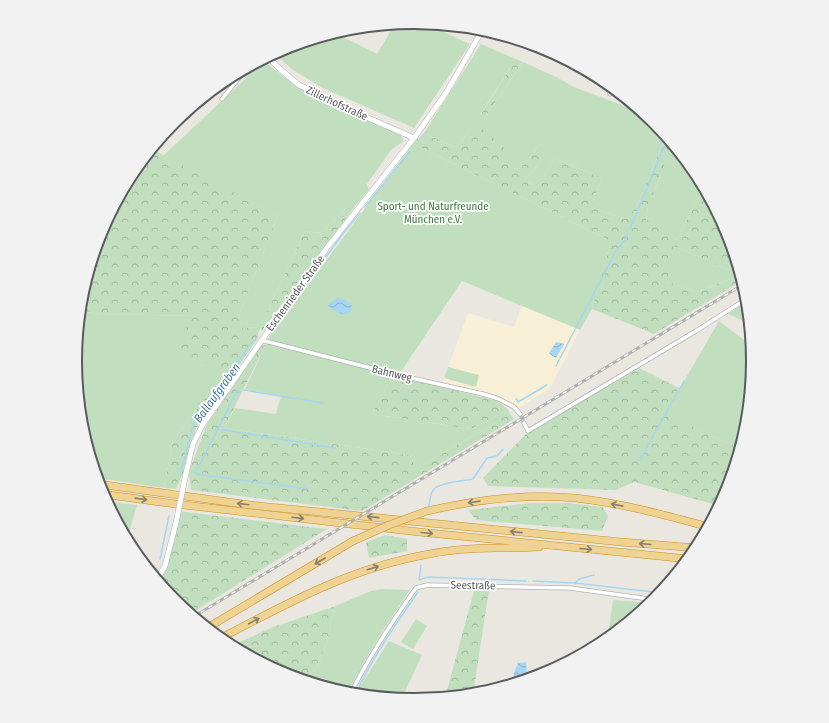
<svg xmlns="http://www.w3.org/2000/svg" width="829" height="723" font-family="'Fira Sans Condensed',sans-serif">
	<defs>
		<pattern id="forest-crowns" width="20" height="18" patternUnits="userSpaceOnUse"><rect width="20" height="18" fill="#c1dfbf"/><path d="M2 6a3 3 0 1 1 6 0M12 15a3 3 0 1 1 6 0" fill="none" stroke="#a0b89e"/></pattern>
		<pattern id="water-waves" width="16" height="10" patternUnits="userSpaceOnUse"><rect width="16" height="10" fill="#a7d6f3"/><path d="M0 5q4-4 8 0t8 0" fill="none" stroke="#8bb1c8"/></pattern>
	</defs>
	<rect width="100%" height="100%" fill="#eae7e0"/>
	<path fill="#f8efd7" d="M 522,305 L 580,330 L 550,388 L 516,410 L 498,401 L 441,387 L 468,313 L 514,327 Z"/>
	<g fill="#c1dfbf">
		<path d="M 415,22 L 424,23 L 470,44 L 414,128 L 323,88 L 293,70 L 274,53 L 285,48 L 335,33 L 377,54 L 395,24 Z"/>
		<path d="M 481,44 L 516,59 L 480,115 L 485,117 L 523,62 L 556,77 L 574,87 L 646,114 L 655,122 L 666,136 L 637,206 L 626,219 L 590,207 L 602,178 L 554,158 L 538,187 L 524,180 L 540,163 L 541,144 L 518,170 L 502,162 L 475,123 L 461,142 L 455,147 L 424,133 Z"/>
		<path d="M 262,60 L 299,88 L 401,135 L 404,141 L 391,150 L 367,184 L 369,190 L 355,206 L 348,206 L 321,233 L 305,231 L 260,327 L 243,328 L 239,315 L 278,216 L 163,156 L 242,82 L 258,62 Z"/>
		<path d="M 413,144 L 611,241 L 592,309 L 580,330 L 462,281 L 400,373 L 270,341 L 269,337 Z"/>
		<path d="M 673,144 L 697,173 L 704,187 L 677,240 L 659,231 L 646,220 L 648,206 Z"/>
		<path d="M 674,246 L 732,271 L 732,278 L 697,292 L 666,282 Z"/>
		<path d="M 748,301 L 750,324 L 728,314 Z"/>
		<path d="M 80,311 L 100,314 L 194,316 L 226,369 L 173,441 L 164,488 L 97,478 L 81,428 L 75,361 Z"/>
		<path d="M 719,321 L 752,346 C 755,376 750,418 741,448 L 724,441 L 665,414 Z"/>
		<path d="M 266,344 L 393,375 L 372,414 L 471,429 L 508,410 L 510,414 L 416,469 L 410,455 L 224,428 L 235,408 L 276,414 L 281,396 L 245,389 Z"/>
		<path d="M 448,367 L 479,375 L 476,387 L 444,378 Z"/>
		<path d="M 106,501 L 137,505 L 127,540 Z"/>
		<path d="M 382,589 L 410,590 C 387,624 365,657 348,694 L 310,683 L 329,637 L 333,607 L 371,591 Z"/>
		<path d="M 613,600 L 653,603 L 607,641 Z"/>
		<path d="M 416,619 L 427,626 L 413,649 L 401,642 Z"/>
		<path d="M 389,641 L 422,655 L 401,700 L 357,695 L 359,688 Z"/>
	</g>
	<g fill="url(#forest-crowns)" fill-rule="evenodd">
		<path d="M 516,59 L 523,62 L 484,118 L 480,116 Z"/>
		<path d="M 475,123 L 506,149 L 502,162 L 518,170 L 542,143 L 540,163 L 524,180 L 538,187 L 554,158 L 602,178 L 590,207 L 626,219 L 637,206 L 666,136 L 673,144 L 648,206 L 646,220 L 660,222 L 660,231 L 677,240 L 704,187 L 728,232 L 743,280 L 654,334 L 592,309 L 611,241 L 413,144 L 424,133 L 455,147 L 461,142 ZM 674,246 L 732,271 L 732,278 L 697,292 L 667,282 Z"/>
		<path d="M 152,149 L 278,216 L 239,315 L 243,328 L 260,327 L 305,231 L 321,233 L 348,206 L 355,206 L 262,331 L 260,328 L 257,339 L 196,429 L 183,473 L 176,489 L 164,488 L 173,441 L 226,369 L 171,352 L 194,316 L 100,314 L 80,311 L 82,295 L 101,231 L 132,173 Z"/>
		<path d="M 266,344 L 224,428 L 410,455 L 416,469 L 510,414 L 514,419 L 362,511 L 191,490 L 189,472 L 206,426 L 260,347 Z"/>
		<path d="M 639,368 L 679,388 L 666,414 L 724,441 L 741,448 L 728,492 L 720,506 L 634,482 L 616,490 L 488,486 L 483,478 L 526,434 Z"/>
		<path d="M 393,375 L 498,401 L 508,410 L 471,429 L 372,414 Z"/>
		<path d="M 530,503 L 568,503 L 603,507 L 608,516 L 602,531 L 476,520 L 468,510 Z"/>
		<path d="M 178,511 L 327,529 L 190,614 L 174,601 L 158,581 L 165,566 Z"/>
		<path d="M 385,535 L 407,539 L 407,551 L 369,558 L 366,542 Z"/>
		<path d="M 145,565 L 159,568 L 154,577 Z"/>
		<path d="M 475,587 L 489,589 L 473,695 L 445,698 Z"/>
		<path d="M 333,607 L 329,637 L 310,683 L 284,675 L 231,646 L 273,627 Z"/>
	</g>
	<g fill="url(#water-waves)">
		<path d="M 336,298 L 345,299 L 352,306 L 350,313 C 341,316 334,312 328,305 Z"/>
		<path d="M 556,342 L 564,344 L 556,358 L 551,355 L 549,353 Z"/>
		<path d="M 526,662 L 527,672 L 524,679 L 515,684 C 511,678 515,670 518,663 Z"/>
	</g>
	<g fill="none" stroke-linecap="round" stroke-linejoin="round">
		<g stroke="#a7d6f3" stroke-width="1.5">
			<path d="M 365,207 L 410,151"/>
			<path d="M 630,229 L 668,137"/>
			<path d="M 280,319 L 345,231 L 360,213"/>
			<path d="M 556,366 L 616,251 L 625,240 L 628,233"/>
			<path d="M 238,389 L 195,474 L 308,489"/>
			<path d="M 244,390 L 323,403"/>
			<path d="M 516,399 L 518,402 L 547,385"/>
			<path d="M 218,429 L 335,448"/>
			<path d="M 639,461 L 684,381"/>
			<path d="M 180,474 L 194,422 L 253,341 L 255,340"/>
			<path d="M 429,506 C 430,500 430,492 435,488 C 443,482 463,481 473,479 L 487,458 L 497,456 L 503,449"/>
			<path d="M 160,559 L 169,516"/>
			<path d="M 421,565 L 419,580 L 428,577 L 526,581"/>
			<path d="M 153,575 L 155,570"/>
			<path d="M 533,581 L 575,583 L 579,579 L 594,575"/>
			<path d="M 575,583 L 662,593"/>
			<path d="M 355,695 C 372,658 395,625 418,592"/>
		</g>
		<path stroke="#c6c4c0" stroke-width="3.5" stroke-dasharray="3.5 2" stroke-linecap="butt" d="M 520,414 L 524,423"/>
		<defs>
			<g id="street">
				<path d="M 610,94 L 613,88"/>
				<path d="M 222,99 L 247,68"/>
				<path d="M 261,340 L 398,375 L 483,394 L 499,399 L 514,407 L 520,414"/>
				<path d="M 524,423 L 528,431 L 696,331 L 748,298"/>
				<path d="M 350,695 C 369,656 391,623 416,588 L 427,585 L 570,588 L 656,600"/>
			</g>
			<g id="secondary">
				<path d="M 268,57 L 280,69 L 299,85 L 350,110 L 414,138"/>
				<path d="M 186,473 L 193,444 L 203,424 L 326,249 L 414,138 L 446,93 L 483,29"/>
				<path d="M 157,580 L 165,566 L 176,523"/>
			</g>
			<g id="highway">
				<path d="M 98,484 L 250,505 L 621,542 L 698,548"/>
				<path d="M 102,494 L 175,504 L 419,532 L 689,559"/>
				<path d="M 427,511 C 475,500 526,493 575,498 C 621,503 665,515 709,527"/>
				<path d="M 207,628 L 353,541"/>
				<path d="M 219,639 C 286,604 349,569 424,555 C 447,550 472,548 496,548 C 511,548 524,548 539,547"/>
			</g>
		</defs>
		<use href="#street" stroke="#b1b3b6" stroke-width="5"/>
		<use href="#secondary" stroke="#b0b3b6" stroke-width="6"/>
		<use href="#highway" stroke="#cf8e1c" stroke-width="8"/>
		<use href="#street" stroke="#fff" stroke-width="3.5"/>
		<use href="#secondary" stroke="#fff" stroke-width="5"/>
		<use href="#highway" stroke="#efd393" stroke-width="7"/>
		<defs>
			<path id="rail" d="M 193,617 L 744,284"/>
		</defs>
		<use href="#rail" stroke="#afb0b0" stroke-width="3"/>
		<use href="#rail" stroke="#fff" stroke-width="1.5" stroke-dasharray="4.5" stroke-linecap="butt"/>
		<defs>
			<path id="secondary-bridge" d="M 176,523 L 186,473"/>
			<path id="highway-bridge" d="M 353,541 L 389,525 L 427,511"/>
		</defs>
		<use href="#secondary-bridge" stroke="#b0b3b6" stroke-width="6" stroke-linecap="butt"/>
		<use href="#highway-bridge" stroke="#cf8e1c" stroke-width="8" stroke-linecap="butt"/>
		<use href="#secondary-bridge" stroke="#fff" stroke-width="5"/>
		<use href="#highway-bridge" stroke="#efd393" stroke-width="7"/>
	</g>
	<defs><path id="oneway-shaft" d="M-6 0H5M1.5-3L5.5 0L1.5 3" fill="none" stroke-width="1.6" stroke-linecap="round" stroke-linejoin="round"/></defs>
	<g stroke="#86806f">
		<use href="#oneway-shaft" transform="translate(141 499) rotate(8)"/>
		<use href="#oneway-shaft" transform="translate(474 502) rotate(172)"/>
		<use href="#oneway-shaft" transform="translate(243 504) rotate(-173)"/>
		<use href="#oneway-shaft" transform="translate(617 505) rotate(-169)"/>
		<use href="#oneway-shaft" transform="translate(373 517) rotate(-174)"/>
		<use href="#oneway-shaft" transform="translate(298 518) rotate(7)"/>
		<use href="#oneway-shaft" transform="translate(516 532) rotate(-174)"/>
		<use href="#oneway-shaft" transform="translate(427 533) rotate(5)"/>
		<use href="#oneway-shaft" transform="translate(645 544) rotate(-175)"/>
		<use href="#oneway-shaft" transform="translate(586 549) rotate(5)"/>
		<use href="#oneway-shaft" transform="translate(320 561) rotate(150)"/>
		<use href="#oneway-shaft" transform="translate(373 568) rotate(-18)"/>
		<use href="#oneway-shaft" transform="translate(254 621) rotate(-28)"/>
	</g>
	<g text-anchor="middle" stroke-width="3.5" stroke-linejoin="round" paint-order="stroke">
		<g font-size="11" fill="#595c5f" stroke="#fff">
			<text transform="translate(337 103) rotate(25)" y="4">Zillerhofstraße</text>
			<text transform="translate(295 293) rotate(-54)" y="4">Eschenrieder Straße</text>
			<text transform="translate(392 373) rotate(14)" y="4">Bahnweg</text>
			<text transform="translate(473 585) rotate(1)" y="4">Seestraße</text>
		</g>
		<g font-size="11" fill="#3d7a3d" stroke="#fff">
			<text x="433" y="210">Sport- und Naturfreunde<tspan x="433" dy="13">München e.V.</tspan></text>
		</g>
		<g font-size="12" font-style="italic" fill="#4878a2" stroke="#fff">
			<text transform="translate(217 393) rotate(-54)" y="4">Ballaufgraben</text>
		</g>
	</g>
	<path d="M0 0H829V723H0ZM82 361a332 332 0 1 1 664 0a332 332 0 1 1-664 0Z" fill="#f2f2f2" fill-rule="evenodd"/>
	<path fill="none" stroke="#595c5f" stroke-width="2" d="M82 361a332 332 0 1 1 664 0a332 332 0 1 1-664 0Z"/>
</svg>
